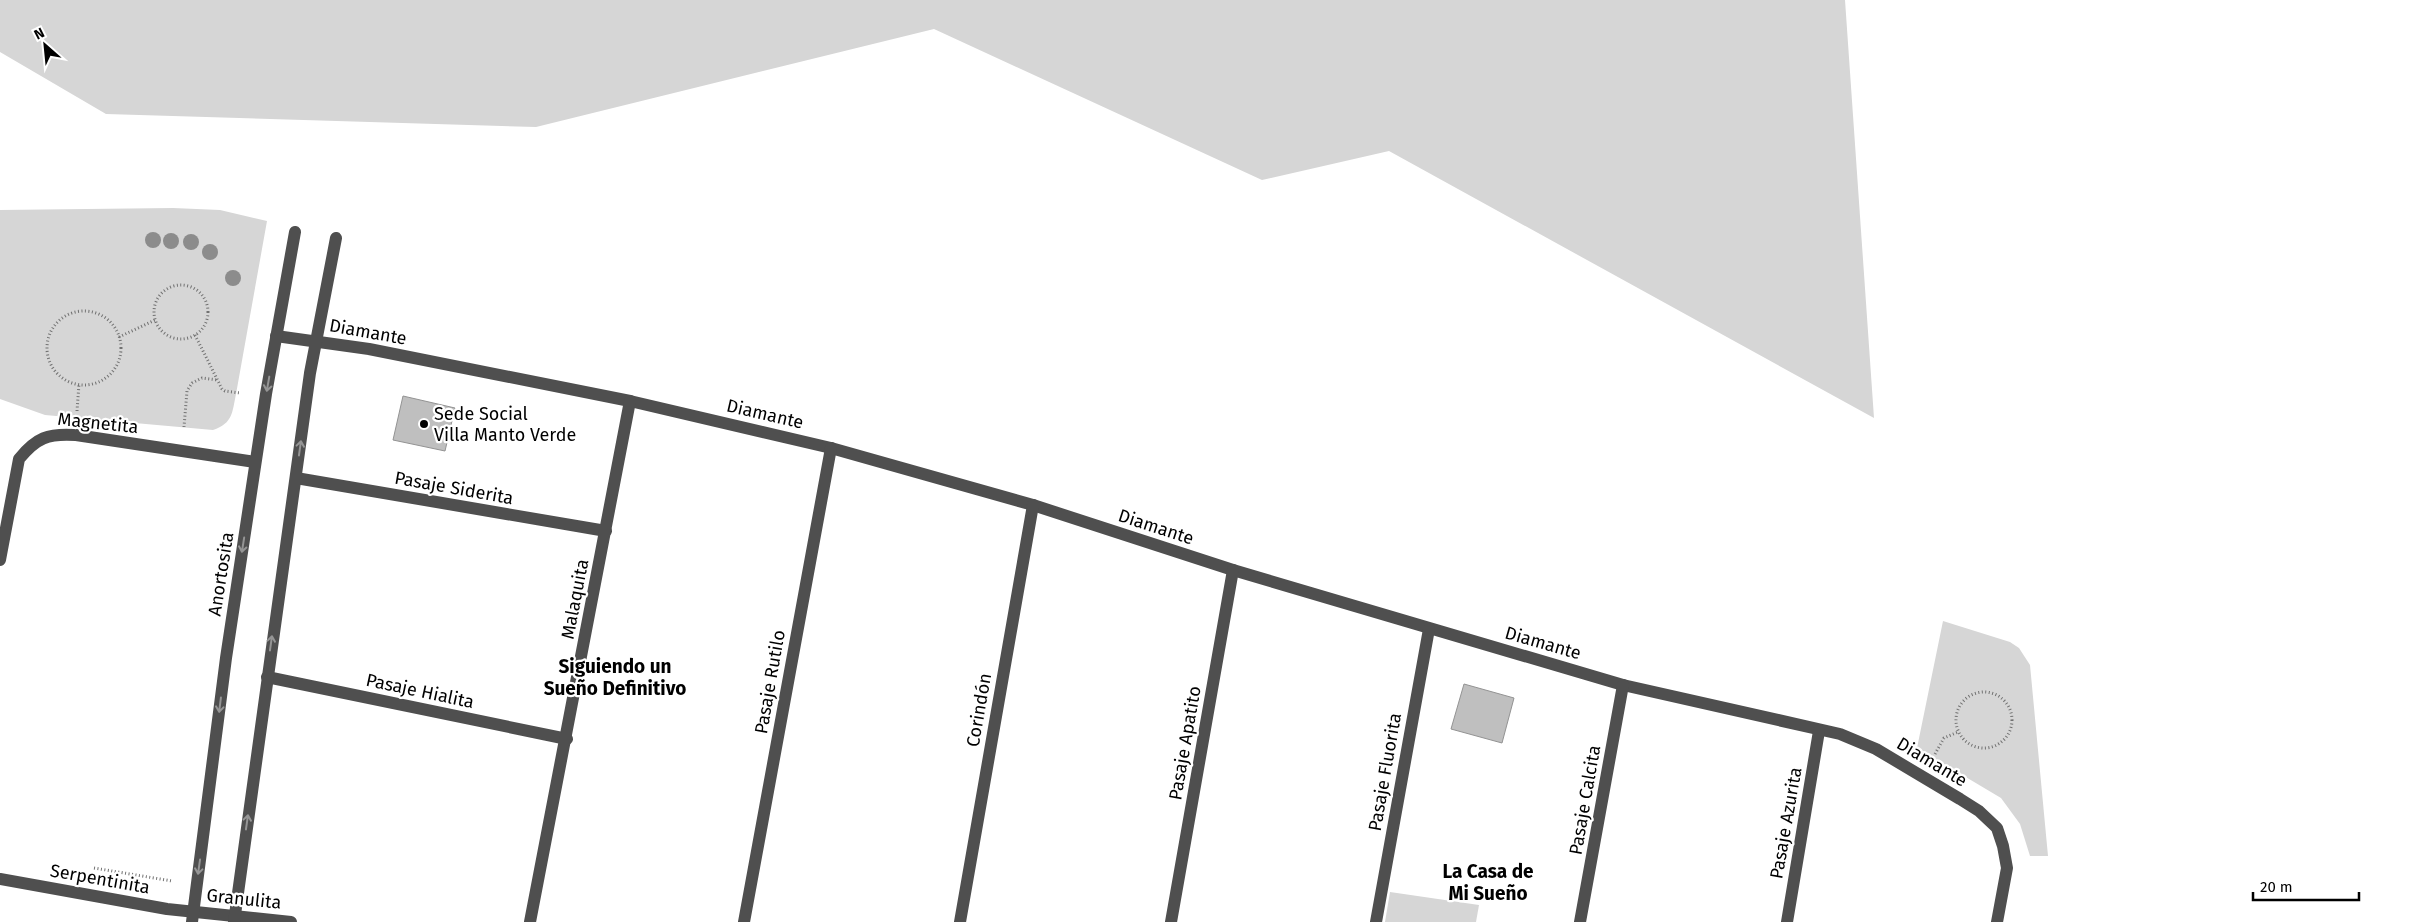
<svg xmlns="http://www.w3.org/2000/svg" width="2433" height="922" font-family="'Fira Sans',sans-serif">
	<rect width="100%" height="100%" fill="#fff"/>
	<g fill="#d6d6d6">
		<path d="M 0,0 L 1845,0 L 1874,418 L 1389,151 L 1262,180 L 934,29 L 536,127 L 106,114 L 0,52 Z"/>
		<path d="M 173,208 L 220,210 L 267,221 L 236,394 C 232,413 233,423 213,430 L 45,415 L 0,399 L 0,210 Z"/>
		<path d="M 1943,621 L 2010,642 L 2019,648 L 2030,665 L 2048,856 L 2030,856 L 2020,824 L 2001,798 L 1917,748 Z"/>
		<path d="M 1390,892 L 1479,905 L 1476,922 L 1385,922 Z"/>
	</g>
	<g fill="#bfbfbf" stroke="#939393">
		<path d="M 403,396 L 455,408 L 445,451 L 393,440 Z"/>
		<path d="M 1464,684 L 1514,698 L 1502,743 L 1451,729 Z"/>
	</g>
	<g fill="none" stroke-linecap="round" stroke-linejoin="round">
		<g stroke="#717171" stroke-width="3" stroke-dasharray="1 2.5" stroke-linecap="butt">
			<circle cx="181" cy="312" r="27"/>
			<circle cx="84" cy="348" r="37"/>
			<path d="M 195,335 L 222,389 L 225,391 L 240,393"/>
			<path d="M 119,337 L 155,320"/>
			<path d="M 77,411 L 79,384"/>
			<path d="M 184,427 L 187,391 L 192,383 L 202,378 L 218,380"/>
			<circle cx="1984" cy="720" r="28"/>
			<path d="M 1935,754 L 1944,738 L 1958,732"/>
			<path d="M 94,868 L 172,881"/>
		</g>
		<g stroke="#4f4f4f" stroke-width="12">
			<path d="M 276,336 L 369,349 L 630,401 L 831,448 L 1033,505 L 1233,570 L 1623,685 L 1840,734 L 1876,749 L 1960,799 L 1979,811 L 1997,828 L 2003,846 L 2007,868 L 1997,922"/>
			<path d="M 296,478 L 606,531"/>
			<path d="M 0,560 L 19,459 C 36,438 48,433 76,435 L 255,462"/>
			<path d="M 267,677 L 567,739"/>
			<path d="M 0,879 L 167,909 L 291,922"/>
			<path d="M 192,922 L 226,658 L 266,394 L 295,232"/>
			<path d="M 234,922 L 310,373 L 336,238"/>
			<path d="M 530,922 L 630,401"/>
			<path d="M 744,922 L 831,448"/>
			<path d="M 960,922 L 1033,505"/>
			<path d="M 1171,922 L 1233,570"/>
			<path d="M 1376,922 L 1429,629"/>
			<path d="M 1580,922 L 1623,685"/>
			<path d="M 1787,922 L 1819,731"/>
		</g>
	</g>
	<g fill="#8c8c8c">
		<circle cx="153" cy="240" r="8"/>
		<circle cx="171" cy="241" r="8"/>
		<circle cx="191" cy="242" r="8"/>
		<circle cx="210" cy="252" r="8"/>
		<circle cx="233" cy="278" r="8"/>
	</g>
	<defs><path id="oneway-shaft" d="M-6 0H5M1.5-3L5.5 0L1.5 3" fill="none" stroke-width="1.6" stroke-linecap="round" stroke-linejoin="round" transform="scale(1.25)"/></defs>
	<g stroke="#959595">
		<use href="#oneway-shaft" transform="translate(268 384) rotate(100)"/>
		<use href="#oneway-shaft" transform="translate(300 448) rotate(-82)"/>
		<use href="#oneway-shaft" transform="translate(243 545) rotate(99)"/>
		<use href="#oneway-shaft" transform="translate(271 643) rotate(-82)"/>
		<use href="#oneway-shaft" transform="translate(220 705) rotate(97)"/>
		<use href="#oneway-shaft" transform="translate(247 822) rotate(-82)"/>
		<use href="#oneway-shaft" transform="translate(199 867) rotate(98)"/>
	</g>
	<circle fill="#000" stroke="#fff" stroke-width="2" cx="424" cy="424" r="5"/>
	<g text-anchor="middle" stroke-width="4.5" stroke-linejoin="round" paint-order="stroke">
		<g font-size="18" fill="#000" stroke="#fff">
			<text transform="translate(368 332) rotate(10)" y="6">Diamante</text>
			<text transform="translate(765 414) rotate(13)" y="6">Diamante</text>
			<text transform="translate(98 423) rotate(6)" y="6">Magnetita</text>
			<text transform="translate(454 488) rotate(10)" y="6">Pasaje Siderita</text>
			<text transform="translate(1156 527) rotate(18)" y="6">Diamante</text>
			<text transform="translate(221 574) rotate(-81)" y="6">Anortosita</text>
			<text transform="translate(575 599) rotate(-79)" y="6">Malaquita</text>
			<text transform="translate(1543 643) rotate(16)" y="6">Diamante</text>
			<text transform="translate(770 682) rotate(-80)" y="6">Pasaje Rutilo</text>
			<text transform="translate(420 691) rotate(12)" y="6">Pasaje Hialita</text>
			<text transform="translate(979 710) rotate(-80)" y="6">Corindón</text>
			<text transform="translate(1185 743) rotate(-80)" y="6">Pasaje Apatito</text>
			<text transform="translate(1932 762) rotate(31)" y="6">Diamante</text>
			<text transform="translate(1385 772) rotate(-80)" y="6">Pasaje Fluorita</text>
			<text transform="translate(1585 800) rotate(-80)" y="6">Pasaje Calcita</text>
			<text transform="translate(1786 823) rotate(-80)" y="6">Pasaje Azurita</text>
			<text transform="translate(100 879) rotate(10)" y="6">Serpentinita</text>
			<text transform="translate(244 899) rotate(6)" y="6">Granulita</text>
		</g>
		<g font-size="18" fill="#000" stroke="#fff" text-anchor="start">
			<text x="434" y="420">Sede Social<tspan x="434" dy="21">Villa Manto Verde</tspan></text>
		</g>
		<g font-size="19" font-weight="bold" fill="#000" stroke="#fff">
			<text x="615" y="673">Siguiendo un<tspan x="615" dy="22">Sueño Definitivo</tspan></text>
			<text x="1488" y="878">La Casa de<tspan x="1488" dy="22">Mi Sueño</tspan></text>
		</g>
	</g>
	<g transform="translate(45 45) rotate(333)" stroke="#ffffff" stroke-width="4" paint-order="stroke">
	<path d="M0-4L9 19L0 12L-9 19Z" fill="#000000"/>
	<text y="-8" font-size="14" font-weight="bold" text-anchor="middle" fill="#000000">N</text>
	</g>
	<path d="M2253 892v8h106v-8" fill="none" stroke="#000000" stroke-width="2.5"/>
	<text x="2260" y="892" font-size="15" fill="#000000" stroke="#ffffff" stroke-width="4" paint-order="stroke">20 m</text>
</svg>
